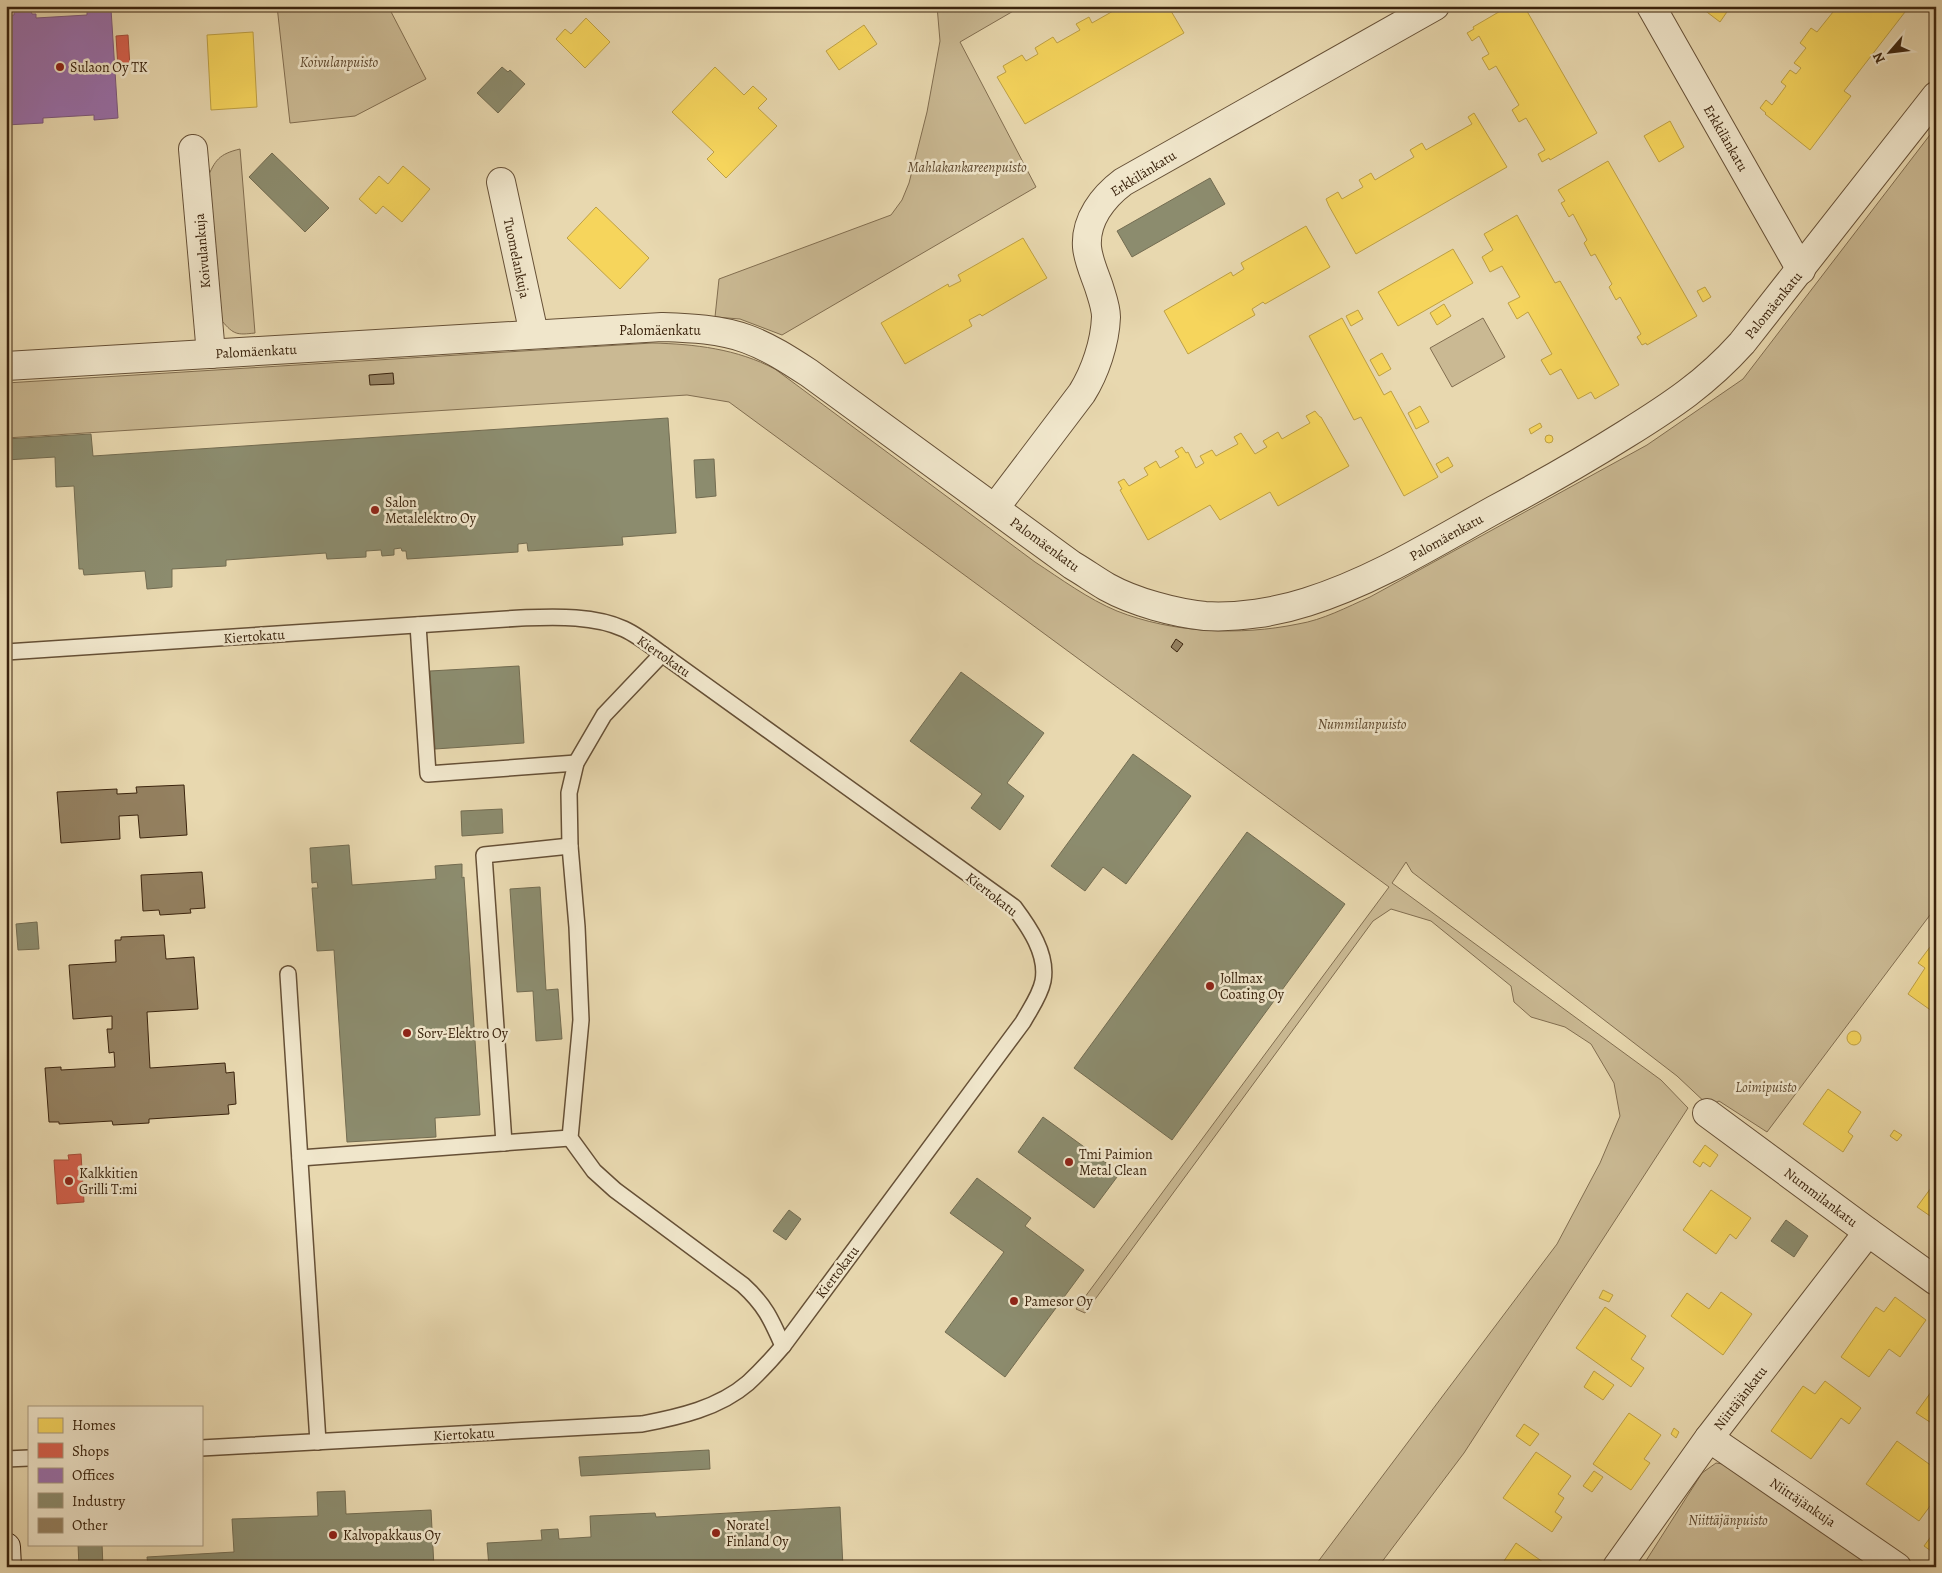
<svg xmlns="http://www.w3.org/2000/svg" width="1942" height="1573" font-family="Alegreya,serif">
	<rect width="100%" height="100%" fill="#e8d8af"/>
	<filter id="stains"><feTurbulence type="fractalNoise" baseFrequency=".004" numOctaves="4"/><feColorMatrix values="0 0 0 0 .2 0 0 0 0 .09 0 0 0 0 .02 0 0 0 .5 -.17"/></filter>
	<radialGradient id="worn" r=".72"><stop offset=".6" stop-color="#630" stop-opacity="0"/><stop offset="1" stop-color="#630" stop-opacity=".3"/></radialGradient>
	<g fill="#cab993" stroke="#826e50">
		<path d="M 277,6 L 388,6 L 426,79 L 355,116 L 290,123 Z"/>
		<path d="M 937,6 L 1022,6 L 960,42 L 1036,187 L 782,335 L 740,319 L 715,317 L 719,279 L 891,215 L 902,200 L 909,183 L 927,112 L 940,41 Z"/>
		<path d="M 1936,127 L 1936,907 L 1767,1132 L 1719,1101 L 1709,1106 L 1677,1076 L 1412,872 L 1406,862 L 1392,883 L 1661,1080 L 1688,1108 L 1464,1453 L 1378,1567 L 1314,1567 L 1557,1244 L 1600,1163 L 1620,1116 L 1614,1083 L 1591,1044 L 1565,1027 L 1531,1017 L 1514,1002 L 1511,986 L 1431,921 L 1391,909 L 1373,921 L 1085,1313 L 1076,1309 L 1389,887 L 729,402 L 687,395 L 6,438 L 6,383 L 652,343 C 695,344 737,349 775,369 L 1035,562 C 1061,579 1088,599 1117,611 C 1172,633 1240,636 1298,624 C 1323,620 1347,607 1370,597 L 1647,445 L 1743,379 Z"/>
		<path d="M 240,149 L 255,333 C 237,335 234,335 222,321 L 207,179 C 215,160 219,154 240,149 Z"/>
		<path d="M 1483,318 L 1505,357 L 1452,387 L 1430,348 Z"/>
		<path d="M 1716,1463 L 1730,1465 L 1877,1567 L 1642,1567 L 1702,1473 Z"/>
	</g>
	<g fill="#f6d55c" stroke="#bea044">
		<path d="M 1122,6 L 1168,6 L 1184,33 L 1025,124 L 997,77 L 1006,72 L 1003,66 L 1022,55 L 1026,61 L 1038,54 L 1035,48 L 1053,37 L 1057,43 L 1080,30 L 1076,24 L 1089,17 L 1092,23 Z"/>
		<path d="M 1509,6 L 1524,6 L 1597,133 L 1550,160 L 1549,158 L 1542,162 L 1538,154 L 1545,150 L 1526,118 L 1519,122 L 1512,110 L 1519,105 L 1496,66 L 1489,70 L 1482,58 L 1489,54 L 1479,36 L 1472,41 L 1467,33 L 1474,29 L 1473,27 Z"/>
		<path d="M 1699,6 L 1731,6 L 1720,22 Z"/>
		<path d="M 1836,6 L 1897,6 L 1905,12 L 1844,91 L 1851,96 L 1810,150 L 1765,114 L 1766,113 L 1760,108 L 1766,100 L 1772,105 L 1786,86 L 1781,82 L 1790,70 L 1796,74 L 1801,68 L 1794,63 L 1806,48 L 1800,43 L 1811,28 L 1817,32 L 1837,7 Z"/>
		<path d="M 586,18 L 610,42 L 585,68 L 556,39 L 565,29 L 571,34 Z"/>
		<path d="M 864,25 L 877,44 L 839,70 L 826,51 Z"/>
		<path d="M 253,32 L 257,107 L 211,110 L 207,35 Z"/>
		<path d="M 715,67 L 744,95 L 753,86 L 767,99 L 758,108 L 777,126 L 726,178 L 707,159 L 714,152 L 672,112 Z"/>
		<path d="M 1474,113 L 1507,167 L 1356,254 L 1329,206 L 1326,199 L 1338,192 L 1342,199 L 1363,187 L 1359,180 L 1371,173 L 1375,180 L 1414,157 L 1410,150 L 1422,143 L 1426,150 L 1472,124 L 1468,117 Z"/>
		<path d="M 1670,121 L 1684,147 L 1659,162 L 1644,136 Z"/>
		<path d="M 1608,161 L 1697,316 L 1647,345 L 1646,343 L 1642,345 L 1637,337 L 1641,334 L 1620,297 L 1616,300 L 1609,287 L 1612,284 L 1595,254 L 1591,256 L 1584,243 L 1587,240 L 1573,214 L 1569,217 L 1561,203 L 1565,201 L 1558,190 Z"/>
		<path d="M 403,166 L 430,189 L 402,222 L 383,206 L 376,214 L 359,199 L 379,176 L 388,184 Z"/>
		<path d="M 596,207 L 649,258 L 620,289 L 567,238 Z"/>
		<path d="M 1517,215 L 1555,283 L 1560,281 L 1619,385 L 1595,399 L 1591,392 L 1578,399 L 1561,369 L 1550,375 L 1541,360 L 1552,354 L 1528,312 L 1517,319 L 1508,303 L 1520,297 L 1502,266 L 1490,272 L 1482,257 L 1493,250 L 1484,234 Z"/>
		<path d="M 1306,226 L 1330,267 L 1265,304 L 1263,302 L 1252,309 L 1255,315 L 1188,354 L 1164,311 L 1231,272 L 1233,276 L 1244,269 L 1241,263 Z"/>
		<path d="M 1023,238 L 1047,278 L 982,316 L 980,314 L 969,320 L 972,326 L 905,364 L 881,323 L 948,284 L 949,287 L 961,281 L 958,275 Z"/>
		<path d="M 1453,249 L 1473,283 L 1398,326 L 1378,292 Z"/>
		<path d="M 1705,287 L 1711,297 L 1703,302 L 1697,291 Z"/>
		<path d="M 1444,304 L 1451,316 L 1437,325 L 1430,313 Z"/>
		<path d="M 1358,310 L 1363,319 L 1351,326 L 1346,316 Z"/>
		<path d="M 1342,318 L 1384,395 L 1391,391 L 1438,477 L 1404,496 L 1361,417 L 1354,420 L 1309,336 Z"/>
		<path d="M 1382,353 L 1391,369 L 1379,376 L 1370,360 Z"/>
		<path d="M 1420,406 L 1429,422 L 1416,429 L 1408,413 Z"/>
		<path d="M 1315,411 L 1320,417 L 1321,417 L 1349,466 L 1278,506 L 1270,492 L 1220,520 L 1210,505 L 1148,540 L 1120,490 L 1122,489 L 1118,482 L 1124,479 L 1129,486 L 1148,475 L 1144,468 L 1156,461 L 1160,468 L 1179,457 L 1175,451 L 1182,447 L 1186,453 L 1188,452 L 1196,468 L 1204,463 L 1200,456 L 1212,450 L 1216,456 L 1238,444 L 1234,437 L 1241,433 L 1255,454 L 1267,447 L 1263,441 L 1278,432 L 1282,439 L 1310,423 L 1306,416 Z"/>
		<path d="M 1540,423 L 1542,427 L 1531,434 L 1529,429 Z"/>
		<circle cx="1549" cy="439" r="4"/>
		<path d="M 1448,457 L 1453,466 L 1441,473 L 1436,464 Z"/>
		<path d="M 1936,939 L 1936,1014 L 1908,994 L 1925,968 L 1918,963 Z"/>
		<circle cx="1854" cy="1038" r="7"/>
		<path d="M 1828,1089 L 1861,1112 L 1848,1132 L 1853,1136 L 1843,1152 L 1803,1124 Z"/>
		<path d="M 1894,1130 L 1902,1135 L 1897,1141 L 1890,1136 Z"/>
		<path d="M 1705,1145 L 1718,1155 L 1710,1167 L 1703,1162 L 1700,1167 L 1693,1162 Z"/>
		<path d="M 1936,1181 L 1936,1220 L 1917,1207 Z"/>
		<path d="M 1711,1190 L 1751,1218 L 1736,1239 L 1730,1234 L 1716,1254 L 1683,1230 Z"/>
		<path d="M 1603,1290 L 1613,1295 L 1609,1302 L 1599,1298 Z"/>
		<path d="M 1721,1292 L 1752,1314 L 1723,1355 L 1671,1316 L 1687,1293 L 1709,1309 Z"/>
		<path d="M 1895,1297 L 1926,1320 L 1900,1357 L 1889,1349 L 1869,1377 L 1841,1357 L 1876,1307 L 1884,1312 Z"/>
		<path d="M 1605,1307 L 1646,1336 L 1631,1359 L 1644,1368 L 1631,1387 L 1576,1348 Z"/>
		<path d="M 1594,1371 L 1614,1385 L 1603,1400 L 1584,1387 Z"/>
		<path d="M 1825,1381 L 1861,1408 L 1849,1424 L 1841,1418 L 1811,1459 L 1771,1431 L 1803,1386 L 1815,1394 Z"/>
		<path d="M 1936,1385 L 1936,1426 L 1916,1413 Z"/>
		<path d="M 1629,1413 L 1661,1435 L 1644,1459 L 1650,1463 L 1631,1490 L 1593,1464 Z"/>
		<path d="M 1524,1424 L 1539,1434 L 1530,1446 L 1516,1436 Z"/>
		<path d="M 1674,1428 L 1679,1432 L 1676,1438 L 1671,1434 Z"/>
		<path d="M 1897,1441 L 1936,1469 L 1936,1498 L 1919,1521 L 1866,1484 Z"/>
		<path d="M 1536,1452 L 1571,1476 L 1558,1494 L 1564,1498 L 1555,1512 L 1562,1517 L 1552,1532 L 1503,1498 Z"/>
		<path d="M 1594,1471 L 1603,1477 L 1592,1492 L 1583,1486 Z"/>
		<path d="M 1932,1535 L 1936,1538 L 1936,1550 L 1934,1553 L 1924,1546 Z"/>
		<path d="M 1516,1543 L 1550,1567 L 1500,1567 Z"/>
	</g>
	<g fill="#d6604d" stroke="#a74e3a">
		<path d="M 128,35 L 130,67 L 118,68 L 116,36 Z"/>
		<path d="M 81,1154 L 84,1202 L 57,1204 L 54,1160 L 69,1160 L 68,1155 Z"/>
	</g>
	<path fill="#9970ab" stroke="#7c597c" d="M 111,9 L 118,118 L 94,120 L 94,115 L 43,118 L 43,123 L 6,125 L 6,16 L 14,15 L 14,12 L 31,11 L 32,14 L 36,14 L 36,18 L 87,15 L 87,11 Z"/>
	<g fill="#8c8c6e" stroke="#736c51">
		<path d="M 502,67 L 508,72 L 510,70 L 525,84 L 498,113 L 477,93 Z"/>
		<path d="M 272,153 L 329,208 L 305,232 L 249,177 Z"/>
		<path d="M 1210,178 L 1225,204 L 1132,257 L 1117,231 Z"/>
		<path d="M 668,418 L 676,533 L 622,537 L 623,545 L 528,551 L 527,543 L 518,544 L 518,552 L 407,559 L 406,551 L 402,551 L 401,548 L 394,549 L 394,555 L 382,556 L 381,550 L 366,551 L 366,557 L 327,559 L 326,553 L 226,560 L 226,566 L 172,569 L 172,587 L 147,589 L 145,571 L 84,575 L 83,569 L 79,569 L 74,486 L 56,487 L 55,457 L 6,460 L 6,439 L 91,434 L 93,456 Z"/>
		<path d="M 714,459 L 716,496 L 696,498 L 694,460 Z"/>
		<path d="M 519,666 L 524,743 L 435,749 L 430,671 Z"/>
		<path d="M 961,672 L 1044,733 L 1007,783 L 1024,796 L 1000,830 L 971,808 L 982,794 L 910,741 Z"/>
		<path d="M 1133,754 L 1191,796 L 1126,884 L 1103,867 L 1085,891 L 1051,866 Z"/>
		<path d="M 502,809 L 503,833 L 462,836 L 461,811 Z"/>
		<path d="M 1247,832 L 1345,904 L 1172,1140 L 1074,1068 Z"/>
		<path d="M 349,845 L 352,885 L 436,879 L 435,866 L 462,864 L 462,878 L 464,877 L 480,1115 L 435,1118 L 436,1137 L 347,1142 L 334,950 L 317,951 L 312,888 L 318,888 L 317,882 L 312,883 L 310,848 Z"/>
		<path d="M 540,887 L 546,990 L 558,989 L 562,1039 L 536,1041 L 533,991 L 517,992 L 510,889 Z"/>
		<path d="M 37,922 L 39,949 L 18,950 L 16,924 Z"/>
		<path d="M 1043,1117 L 1120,1173 L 1094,1208 L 1018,1152 Z"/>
		<path d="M 977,1178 L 1031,1218 L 1025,1226 L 1084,1270 L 1005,1377 L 945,1332 L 1004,1252 L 950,1213 Z"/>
		<path d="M 789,1210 L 801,1219 L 786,1240 L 773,1231 Z"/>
		<path d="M 1786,1220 L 1808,1236 L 1794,1257 L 1771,1241 Z"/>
		<path d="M 709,1450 L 710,1469 L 581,1476 L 579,1457 Z"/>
		<path d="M 345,1491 L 346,1514 L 431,1510 L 434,1567 L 148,1567 L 147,1557 L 234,1552 L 232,1519 L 318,1516 L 317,1492 Z"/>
		<path d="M 840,1507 L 843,1567 L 489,1567 L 487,1543 L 542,1540 L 541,1530 L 558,1529 L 559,1539 L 591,1537 L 590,1516 L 655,1513 L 656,1517 Z"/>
		<path d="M 78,1544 L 102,1544 L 103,1567 L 79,1567 Z"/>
	</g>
	<g fill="#948161" stroke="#3a230d">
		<path d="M 393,373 L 394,384 L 370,385 L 369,375 Z"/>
		<path d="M 1176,639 L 1183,644 L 1177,652 L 1171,647 Z"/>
		<path d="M 184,785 L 187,835 L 140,838 L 138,815 L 119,816 L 120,839 L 61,843 L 57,792 L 117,789 L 117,794 L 137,793 L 136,787 Z"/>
		<path d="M 202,872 L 205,908 L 190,909 L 191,913 L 160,915 L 159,910 L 143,911 L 141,875 Z"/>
		<path d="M 164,935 L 166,959 L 194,957 L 198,1009 L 147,1012 L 150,1068 L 225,1063 L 226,1073 L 234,1072 L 236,1104 L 228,1105 L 229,1114 L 149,1119 L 149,1123 L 113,1125 L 112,1121 L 59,1124 L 59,1122 L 49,1122 L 45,1068 L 61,1067 L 61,1070 L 115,1067 L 114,1052 L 109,1053 L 107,1029 L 112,1029 L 112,1016 L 73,1019 L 69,965 L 116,962 L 115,940 L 121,940 L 121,937 Z"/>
	</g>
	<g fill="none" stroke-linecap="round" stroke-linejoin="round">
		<defs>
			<g id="lane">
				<path d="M 418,625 L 428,774 L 576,763"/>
				<path d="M 6,652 L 521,618 C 554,617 593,615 624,629 C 637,635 650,645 662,654 L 1014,907 C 1029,927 1048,954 1043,981 C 1040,996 1030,1009 1023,1022 L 783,1346 C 772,1359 761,1371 748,1383 C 719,1408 679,1417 642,1424 L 201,1448"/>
				<path d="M 662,654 L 604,715 L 576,763 L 569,793 L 570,846 L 577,927 L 581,1020 L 570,1138 L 594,1171 L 615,1190 L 743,1285 C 765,1305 771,1319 783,1346"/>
				<path d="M 288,974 L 318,1442"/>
				<path d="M 504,1143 L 484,855 L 570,846"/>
				<path d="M 300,1158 L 570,1138"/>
				<path d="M 6,1459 L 29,1458"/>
			</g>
			<g id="street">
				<path d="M 1651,6 L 1801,270"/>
				<path d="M 193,149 L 211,354"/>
				<path d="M 501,182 L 534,334"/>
				<path d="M 6,366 L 662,327 C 690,328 720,329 747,339 C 769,347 789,360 809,373 L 1072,565 C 1084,572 1095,580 1107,587 C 1134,602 1175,613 1205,616 C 1238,618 1276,612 1307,602 C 1374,581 1433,544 1494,510 C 1539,486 1583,461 1626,434 C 1671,406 1706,383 1742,343 L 1936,96"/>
				<path d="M 995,508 L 1082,393 C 1095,372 1105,343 1106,317 C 1106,307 1102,297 1099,287 C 1095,275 1088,260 1087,247 C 1085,220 1103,197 1123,182 L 1435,6"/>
				<path d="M 1707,1113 L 1868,1232 L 1936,1281"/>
				<path d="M 1709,1438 L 1897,1567"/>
				<path d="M 1617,1567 L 1709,1438 L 1868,1232"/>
			</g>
			<path id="secondary" d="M 6,1547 L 7,1567"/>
		</defs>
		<use href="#lane" stroke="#665036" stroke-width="18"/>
		<use href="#street" stroke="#665036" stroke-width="30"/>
		<use href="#secondary" stroke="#3a230d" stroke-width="30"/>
		<use href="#lane" stroke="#f0e6cb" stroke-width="15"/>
		<use href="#street" stroke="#f0e6cb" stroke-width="28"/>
		<use href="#secondary" stroke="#f0e6cb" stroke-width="28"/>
	</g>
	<g fill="#8f2418" stroke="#f0e6cb" stroke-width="2">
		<circle cx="60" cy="67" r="5"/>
		<circle cx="375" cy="510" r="5"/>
		<circle cx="1210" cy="986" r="5"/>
		<circle cx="407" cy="1033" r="5"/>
		<circle cx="1069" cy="1162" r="5"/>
		<circle cx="69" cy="1181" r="5"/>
		<circle cx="1014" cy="1301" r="5"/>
		<circle cx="716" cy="1533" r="5"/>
		<circle cx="333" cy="1535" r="5"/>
	</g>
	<g text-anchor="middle" stroke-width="5" stroke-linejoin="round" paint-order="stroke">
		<g font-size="14" font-style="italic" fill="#5e482e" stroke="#f0e6cb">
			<text x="339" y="67">Koivulanpuisto</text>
			<text x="967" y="172">Mahlakankareenpuisto</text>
			<text x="1362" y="729">Nummilanpuisto</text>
			<text x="1766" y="1092">Loimipuisto</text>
			<text x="1728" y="1525">Niittäjänpuisto</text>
		</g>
		<g font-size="14" fill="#3a230d" stroke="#f0e6cb" text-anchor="start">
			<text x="70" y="72">Sulaon Oy TK</text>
			<text x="385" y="507">Salon<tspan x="385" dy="16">Metalelektro Oy</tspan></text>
			<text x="1220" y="983">Jollmax<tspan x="1220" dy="16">Coating Oy</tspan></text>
			<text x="417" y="1038">Sorv-Elektro Oy</text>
			<text x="1079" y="1159">Tmi Paimion<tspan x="1079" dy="16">Metal Clean</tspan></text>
			<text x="79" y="1178">Kalkkitien<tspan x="79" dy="16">Grilli T:mi</tspan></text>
			<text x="1024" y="1306">Pamesor Oy</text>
			<text x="726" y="1530">Noratel<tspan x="726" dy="16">Finland Oy</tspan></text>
			<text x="343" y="1540">Kalvopakkaus Oy</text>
		</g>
		<g font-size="14" fill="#3a230d" stroke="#f0e6cb">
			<text transform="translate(1726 138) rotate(60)" y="5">Erkkilänkatu</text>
			<text transform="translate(1143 173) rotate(-32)" y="5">Erkkilänkatu</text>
			<text transform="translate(202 251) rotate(-95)" y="5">Koivulankuja</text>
			<text transform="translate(517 258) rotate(78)" y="5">Tuomelankuja</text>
			<text transform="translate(1773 305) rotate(-51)" y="5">Palomäenkatu</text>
			<text x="660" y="335">Palomäenkatu</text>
			<text transform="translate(256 351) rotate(-3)" y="5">Palomäenkatu</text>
			<text transform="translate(1446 537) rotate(-29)" y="5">Palomäenkatu</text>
			<text transform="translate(1045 544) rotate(36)" y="5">Palomäenkatu</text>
			<text transform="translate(254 636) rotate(-4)" y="5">Kiertokatu</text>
			<text transform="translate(664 656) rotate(35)" y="5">Kiertokatu</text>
			<text transform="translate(992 894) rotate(38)" y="5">Kiertokatu</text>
			<text transform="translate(1821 1197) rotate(37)" y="5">Nummilankatu</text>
			<text transform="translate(837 1272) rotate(-53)" y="5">Kiertokatu</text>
			<text transform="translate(1740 1398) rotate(-52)" y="5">Niittäjänkatu</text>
			<text transform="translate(464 1434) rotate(-3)" y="5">Kiertokatu</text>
			<text transform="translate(1803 1502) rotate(34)" y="5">Niittäjänkuja</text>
		</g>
	</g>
	<rect width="1942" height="1573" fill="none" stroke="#e8d8af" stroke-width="25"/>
	<rect x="8" y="8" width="1927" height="1558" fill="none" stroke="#3a230d" stroke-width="2.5"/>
	<rect x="12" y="12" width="1917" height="1548" fill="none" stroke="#3a230d"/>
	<rect x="28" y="1406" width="175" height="140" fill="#f0e6cb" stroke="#a7987f"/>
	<rect x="38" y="1418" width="25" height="15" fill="#f6d55c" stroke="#a7987f"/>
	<text x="72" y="1430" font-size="15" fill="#3a230d">Homes</text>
	<rect x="38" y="1443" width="25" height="15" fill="#d6604d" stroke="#a7987f"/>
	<text x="72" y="1456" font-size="15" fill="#3a230d">Shops</text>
	<rect x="38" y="1468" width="25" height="15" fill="#9970ab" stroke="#a7987f"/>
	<text x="72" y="1480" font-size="15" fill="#3a230d">Offices</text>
	<rect x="38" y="1493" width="25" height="15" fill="#8c8c6e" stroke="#a7987f"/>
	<text x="72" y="1506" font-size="15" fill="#3a230d">Industry</text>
	<rect x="38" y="1518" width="25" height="15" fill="#948161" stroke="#a7987f"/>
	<text x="72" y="1530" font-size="15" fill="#3a230d">Other</text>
	<g transform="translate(1890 52) rotate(242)" stroke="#f0e6cb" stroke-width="4" paint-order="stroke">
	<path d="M0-4L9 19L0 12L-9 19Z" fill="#3a230d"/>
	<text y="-8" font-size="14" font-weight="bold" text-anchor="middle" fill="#3a230d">N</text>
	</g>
	<rect width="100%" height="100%" filter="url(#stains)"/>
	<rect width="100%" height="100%" fill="url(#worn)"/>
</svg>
